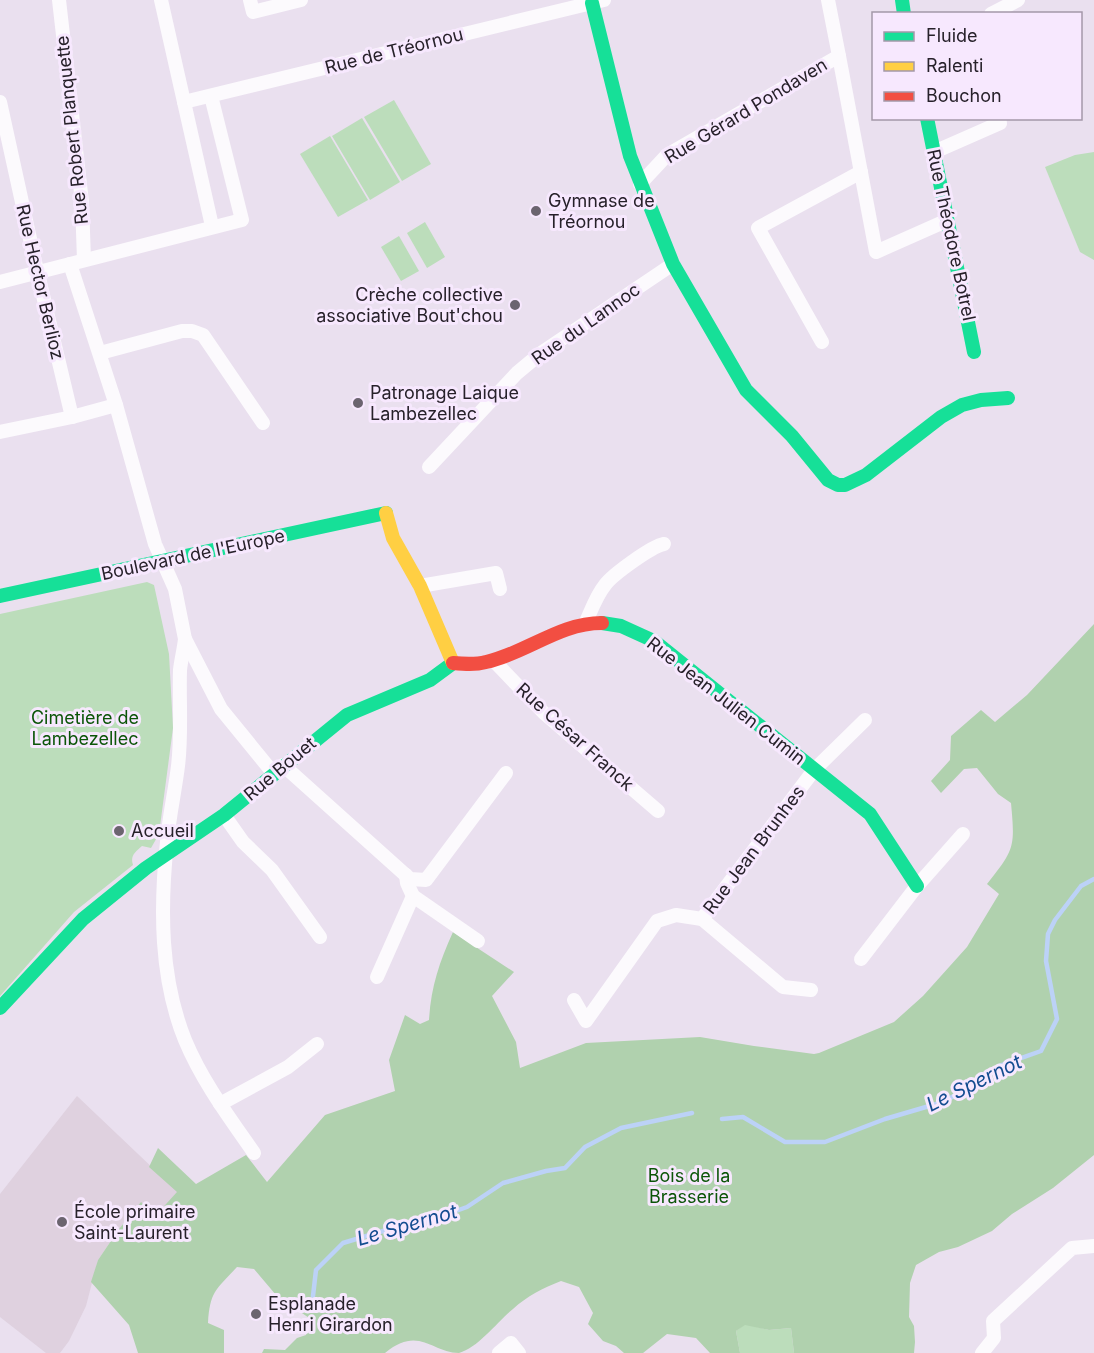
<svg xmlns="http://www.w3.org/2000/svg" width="1094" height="1353" font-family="Inter,sans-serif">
	<rect width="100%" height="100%" fill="#eae0ef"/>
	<path fill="#dfd1df" d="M 77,1096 L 178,1192 L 156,1215 L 141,1203 L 119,1229 L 98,1260 L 86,1306 L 69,1341 L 60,1353 L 46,1353 L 0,1317 L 0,1194 Z"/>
	<g fill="#bcddbb">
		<path d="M 394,100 L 431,164 L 402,181 L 364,117 Z"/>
		<path d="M 362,118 L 400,182 L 370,200 L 332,136 Z"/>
		<path d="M 330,136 L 368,200 L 338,217 L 300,154 Z"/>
		<path d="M 1094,152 L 1094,260 L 1080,252 L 1045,167 L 1075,155 Z"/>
		<path d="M 425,222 L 445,257 L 427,268 L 407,233 Z"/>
		<path d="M 399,236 L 419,271 L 401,281 L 381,247 Z"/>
		<path d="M 147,582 L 154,585 L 169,654 L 173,728 L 159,834 L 151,848 L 142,846 C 135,852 130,856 133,865 L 74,912 L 0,996 L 0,614 Z"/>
		<path d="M 745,1324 L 769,1330 L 791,1328 L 794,1353 L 740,1353 L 736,1331 Z"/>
	</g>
	<path fill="#b0d1ae" d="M 1094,624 L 1094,1155 L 1053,1188 L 1012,1214 L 992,1231 L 958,1247 L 939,1252 L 916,1265 L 910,1283 L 909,1317 L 914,1326 L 915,1342 L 914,1353 L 794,1353 L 791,1328 L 769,1330 L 745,1325 L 736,1331 L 740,1353 L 710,1353 L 696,1338 L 667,1334 L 643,1353 L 624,1353 L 616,1346 L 603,1341 L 588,1324 L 593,1313 L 579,1287 L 561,1281 C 543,1288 527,1296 513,1309 C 498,1321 478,1348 459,1353 C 432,1353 419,1325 385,1353 L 262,1353 L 264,1349 L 285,1350 L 297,1338 L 306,1335 L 312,1320 L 276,1295 L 254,1269 L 237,1267 C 216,1290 210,1291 208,1323 L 224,1330 L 224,1353 L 138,1353 L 129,1325 L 91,1282 L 98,1260 L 119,1229 L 141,1202 L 156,1215 L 177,1192 L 149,1167 L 158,1148 L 196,1184 L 246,1155 L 267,1182 L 325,1115 L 395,1091 L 389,1060 L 405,1015 L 420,1024 L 429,1020 C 431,987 439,963 453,932 L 514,972 L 492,996 L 516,1042 L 520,1068 L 586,1043 L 700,1037 L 754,1046 L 814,1054 L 819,1053 L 894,1022 L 923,996 L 967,947 L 999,894 L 987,884 C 1015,849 1015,847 1011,803 L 998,794 L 977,768 L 964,769 L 941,793 L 931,781 L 950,760 L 951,736 L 981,710 L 995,722 L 1027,695 Z"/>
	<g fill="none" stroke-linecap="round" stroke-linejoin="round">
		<g stroke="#bcd2f7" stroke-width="4.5">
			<path d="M 722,1119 L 743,1117 L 785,1142 L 825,1142 L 885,1119 L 943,1102 L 983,1080 L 999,1066 L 1041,1051 L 1057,1019 L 1046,961 L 1048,934 L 1055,920 L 1081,886 L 1094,879"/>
			<path d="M 313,1296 L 316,1270 L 343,1243 L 393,1228 L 428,1221 L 467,1207 L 503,1183 L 546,1171 L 565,1168 L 585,1147 L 621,1128 L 692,1113"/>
		</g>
		<g stroke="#fcfafd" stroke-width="14">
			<path d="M 59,0 L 82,202 L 84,260"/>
			<path d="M 161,0 L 212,226"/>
			<path d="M 250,0 L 253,12 L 301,0"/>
			<path d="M 991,14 L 1018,0"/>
			<path d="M 839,56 L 876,252 L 948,220"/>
			<path d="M 0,102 L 36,266 L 72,417"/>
			<path d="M 184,102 L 604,0"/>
			<path d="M 934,152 L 1000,123 L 999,118"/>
			<path d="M 640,184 L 667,155 L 839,56 L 828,0"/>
			<path d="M 70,264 L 116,405 L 155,544 L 175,589 L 185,639 L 221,709 L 274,774"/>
			<path d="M 0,282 L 242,220 L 211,96"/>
			<path d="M 822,342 L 758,228 L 861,172"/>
			<path d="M 100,353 L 182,331 L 192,331 L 203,335 L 263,423"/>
			<path d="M 0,432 L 72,417 L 116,405"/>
			<path d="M 429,467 L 517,373 L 541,353 L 673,264"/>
			<path d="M 420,586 L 496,573 L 500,589"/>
			<path d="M 585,624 C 591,611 596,596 605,585 C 612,575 652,546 664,544"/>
			<path d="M 185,639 C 184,649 181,660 180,670 C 179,702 182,734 178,766 C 175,791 169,817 167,842 C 160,908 160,978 185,1040 C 202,1081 229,1117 254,1153"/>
			<path d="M 494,661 L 544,713 L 658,811"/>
			<path d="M 283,765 L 410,879 L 426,880 L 506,773"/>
			<path d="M 224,815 L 243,842 L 272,870 L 320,937"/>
			<path d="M 406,875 L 407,883 L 413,896 L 478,941"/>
			<path d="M 702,919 L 783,987 L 811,990"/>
			<path d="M 861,959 L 917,886 L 963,834"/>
			<path d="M 377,977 L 413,896"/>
			<path d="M 574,1000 L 586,1021 L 657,921 L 676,915 L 702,919 L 814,770 L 865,720"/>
			<path d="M 220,1104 L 288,1067 L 317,1044"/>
			<path d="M 499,1353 L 511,1343 L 519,1353"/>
			<path d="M 982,1353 L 994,1338 L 993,1321 L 1072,1248 L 1094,1246"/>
		</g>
		<g stroke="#16e098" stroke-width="14">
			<path d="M 902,0 L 904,14"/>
			<path d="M 592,3 L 630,156 L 673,264 L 746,390 L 792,436 L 828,480 L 838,485 L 845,485 L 866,475 L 941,417 L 962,405 L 981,400 L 1008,398"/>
			<path d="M 927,118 L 974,352"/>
			<path d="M 0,596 L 386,513"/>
			<path d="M 602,623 L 621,626 L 654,641 L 870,814 L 917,886"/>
			<path d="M 0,1008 L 83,919 L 146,868 L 224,815 L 347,715 L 430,680 L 453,663"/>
		</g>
		<path stroke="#ffcf43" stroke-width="14" d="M 386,513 L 393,538 L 420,586 L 453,663"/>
		<path stroke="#f24e42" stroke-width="14" d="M 453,663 C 464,664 475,665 486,662 C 527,653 559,623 602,623"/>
	</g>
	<g fill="#6b646f" stroke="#f7e8fe" stroke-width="2">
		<circle cx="536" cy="211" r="6"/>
		<circle cx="515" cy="305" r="6"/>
		<circle cx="358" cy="403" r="6"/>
		<circle cx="119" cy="831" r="6"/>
		<circle cx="62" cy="1222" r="6"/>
		<circle cx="256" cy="1314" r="6"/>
	</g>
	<g text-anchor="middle" stroke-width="6" stroke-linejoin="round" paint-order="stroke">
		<g font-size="18" fill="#27212a" stroke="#f7e8fe">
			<text transform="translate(394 51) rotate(-14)" y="6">Rue de Tréornou</text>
			<text transform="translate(746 111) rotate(-31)" y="6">Rue Gérard Pondaven</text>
			<text transform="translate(72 130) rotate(-96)" y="6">Rue Robert Planquette</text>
			<text transform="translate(951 235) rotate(78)" y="6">Rue Théodore Botrel</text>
			<text transform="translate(40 282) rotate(77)" y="6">Rue Hector Berlioz</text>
			<text transform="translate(586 324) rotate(-35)" y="6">Rue du Lannoc</text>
			<text transform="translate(193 555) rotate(-12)" y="6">Boulevard de l'Europe</text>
			<text transform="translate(726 701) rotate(38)" y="6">Rue Jean Julien Cumin</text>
			<text transform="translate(575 737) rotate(42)" y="6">Rue César Franck</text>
			<text transform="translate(280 769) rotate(-40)" y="6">Rue Bouet</text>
			<text transform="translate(754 850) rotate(-53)" y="6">Rue Jean Brunhes</text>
		</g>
		<g font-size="18" fill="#27212a" stroke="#f7e8fe" text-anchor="start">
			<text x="548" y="207">Gymnase de<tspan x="548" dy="21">Tréornou</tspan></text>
			<text x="503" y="301" text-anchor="end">Crèche collective<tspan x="503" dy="21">associative Bout'chou</tspan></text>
			<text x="370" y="399">Patronage Laique<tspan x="370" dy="21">Lambezellec</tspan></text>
			<text x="131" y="837">Accueil</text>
			<text x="74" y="1218">École primaire<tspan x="74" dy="21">Saint-Laurent</tspan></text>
			<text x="268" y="1310">Esplanade<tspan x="268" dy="21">Henri Girardon</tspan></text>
		</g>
		<g font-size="18" fill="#0b5508" stroke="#f7e8fe">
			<text x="85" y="724">Cimetière de<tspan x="85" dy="21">Lambezellec</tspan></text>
			<text x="689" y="1182">Bois de la<tspan x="689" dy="21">Brasserie</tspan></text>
		</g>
		<g font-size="20" font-style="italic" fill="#134c90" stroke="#f7e8fe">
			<text transform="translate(974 1083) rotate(-26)" y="7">Le Spernot</text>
			<text transform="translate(407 1225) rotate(-16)" y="7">Le Spernot</text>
		</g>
	</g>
	<rect x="872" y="12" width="210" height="108" fill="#f7e8fe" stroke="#a498a9" stroke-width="1.5"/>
	<rect x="884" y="32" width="30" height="9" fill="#16e098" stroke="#a498a9" stroke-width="1.5"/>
	<text x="926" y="42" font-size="18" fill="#27212a">Fluide</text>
	<rect x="884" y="62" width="30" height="9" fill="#ffcf43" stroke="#a498a9" stroke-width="1.5"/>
	<text x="926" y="72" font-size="18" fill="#27212a">Ralenti</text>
	<rect x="884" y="92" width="30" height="9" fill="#f24e42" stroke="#a498a9" stroke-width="1.5"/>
	<text x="926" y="102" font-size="18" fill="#27212a">Bouchon</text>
</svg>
